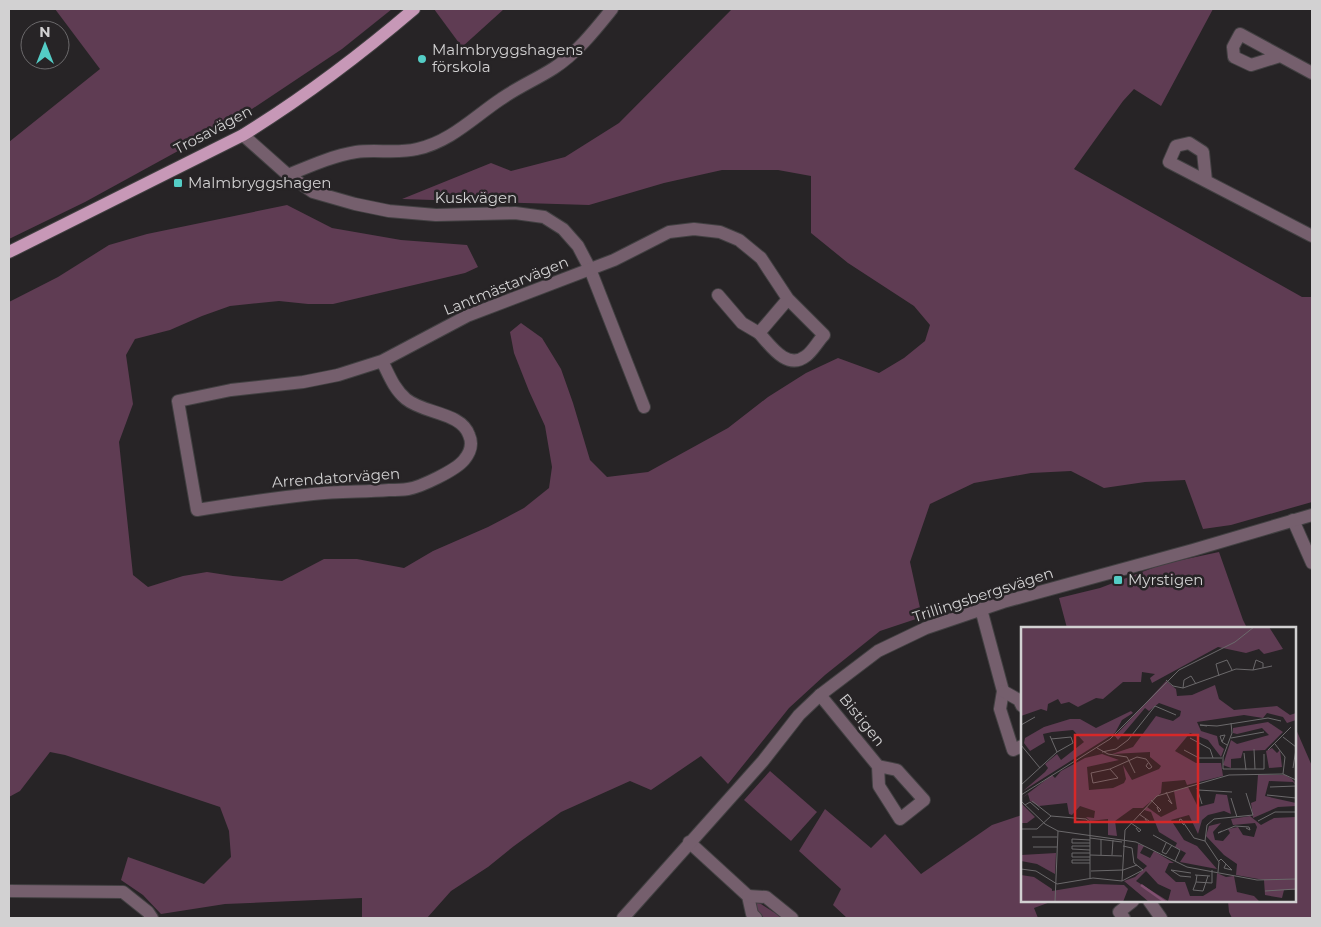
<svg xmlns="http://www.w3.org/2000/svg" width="1321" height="927" font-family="Montserrat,sans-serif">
	<rect width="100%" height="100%" fill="#272426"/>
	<g fill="#5f3c53">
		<path d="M 55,9 L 392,9 L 342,49 L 240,117 L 85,202 L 9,239 L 9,142 L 100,69 Z"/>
		<path d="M 434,9 L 504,9 L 462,47 Z"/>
		<path d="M 732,9 L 1213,9 L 1161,106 L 1134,89 L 1123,101 L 1074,169 L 1302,297 L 1312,297 L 1312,502 L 1231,525 L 1203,529 L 1185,480 L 1145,482 L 1104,488 L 1071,471 L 1031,473 L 974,483 L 930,504 L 910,562 L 922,617 L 880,631 L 825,675 L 789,708 L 728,784 L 701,756 L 651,790 L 630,781 L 561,812 L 514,846 L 488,867 L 451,891 L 427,918 L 362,918 L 362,898 L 225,904 L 161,914 L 143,895 L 121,880 L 128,857 L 204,884 L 231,857 L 229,831 L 220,807 L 65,755 L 50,752 L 20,791 L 9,797 L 9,302 L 58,277 L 109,245 L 147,234 L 287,205 L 332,228 L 401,240 L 467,245 L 478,267 L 465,273 L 333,304 L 308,304 L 279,301 L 230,306 L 202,316 L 170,330 L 135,339 L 126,355 L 133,404 L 119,442 L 133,575 L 148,587 L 183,576 L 207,572 L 233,576 L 282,581 L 324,559 L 357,559 L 404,568 L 433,551 L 488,527 L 524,508 L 549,488 L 552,467 L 545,426 L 529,391 L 514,353 L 510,332 L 521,323 L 542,338 L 561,369 L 573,403 L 590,460 L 607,477 L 648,472 L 728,428 L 768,397 L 806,373 L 838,358 L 879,373 L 904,358 L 925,341 L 930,325 L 914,306 L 848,263 L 811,233 L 811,176 L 778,170 L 722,170 L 664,183 L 589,205 L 402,199 L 491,163 L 511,171 L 565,157 L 619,123 Z"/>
		<path d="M 1219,552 L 1243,620 L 1247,628 L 1067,628 L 1059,598 L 1100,588 L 1163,564 Z"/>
		<path d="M 1295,727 L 1312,766 L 1312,918 L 1232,918 L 1229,912 L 1228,901 L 1295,901 Z"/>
		<path d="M 770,771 L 817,812 L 791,841 L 744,800 Z"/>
		<path d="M 825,809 L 871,848 L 885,834 L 921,874 L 992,825 L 1022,815 L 1022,901 L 1053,901 L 1034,908 L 1038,918 L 847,918 L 833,905 L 841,889 L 799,851 Z"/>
		<path d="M 757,902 L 761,904 L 783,918 L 764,918 L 754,906 L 755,903 Z"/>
	</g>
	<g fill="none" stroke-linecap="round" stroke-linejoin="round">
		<defs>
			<g id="minor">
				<path d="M 1280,56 L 1251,65 L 1234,57 L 1233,47 L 1240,34 L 1312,73"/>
				<path d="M 243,135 L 288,175 L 313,192 L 355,204 L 389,211 L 436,215 L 515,213 L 544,217 L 563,229 L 578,246 L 590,269 L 644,407"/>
				<path d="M 288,175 C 310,166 332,156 356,152 C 376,149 397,154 417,149 C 450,142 474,117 501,99 C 518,87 537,79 554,68 C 577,53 595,30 612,9"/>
				<path d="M 1206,181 L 1203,152 L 1189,143 L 1176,146 L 1169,162 L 1312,236"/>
				<path d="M 718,295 L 742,323 L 759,333"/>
				<path d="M 382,361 C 389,375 394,389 406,399 C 424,414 461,412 469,435 C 473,444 470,453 464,460 C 456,470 421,487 408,489 C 401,490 395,490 389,490 C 363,492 338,491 313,494 C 274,498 235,504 197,510 L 178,401 L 231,390 L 303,382 L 338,375 L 382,361 L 467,316 L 614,260 L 669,232 L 694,229 L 720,232 L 739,240 L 761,258 L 788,299 L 824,335 C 818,341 813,351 806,356 C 787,371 770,345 759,333 L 788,299"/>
				<path d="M 1293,520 L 1312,563"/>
				<path d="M 981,609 L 1003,691 L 1000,709 L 1013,750 L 1022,746"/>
				<path d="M 1003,691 L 1019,700 L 1022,706"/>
				<path d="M 820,695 L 878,766 L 897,770 L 924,800 L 900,819 L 879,786 L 878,766"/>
				<path d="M 689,842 L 748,896 L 752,914 L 756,918"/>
				<path d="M 9,891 L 123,892 L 148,912 L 152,918"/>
				<path d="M 748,896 L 766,897 L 792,918"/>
				<path d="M 1149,901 L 1161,918"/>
				<path d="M 623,918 L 763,761 L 799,715 L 820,695 L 878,651 L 926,628 L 1003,602 L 1193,550 L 1312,515"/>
				<path d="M 1124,918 L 1119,912 L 1133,901"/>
			</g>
			<path id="major" d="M 9,252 L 243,135 C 303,98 360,55 414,9"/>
		</defs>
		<use href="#minor" stroke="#424042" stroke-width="14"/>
		<use href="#major" stroke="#424042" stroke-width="14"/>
		<use href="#minor" stroke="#755f6d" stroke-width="12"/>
		<use href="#major" stroke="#c798b7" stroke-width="12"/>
	</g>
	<g fill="#54cdc6" stroke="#272426" stroke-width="2">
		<circle cx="422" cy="59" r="5"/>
		<rect x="173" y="178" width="10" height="10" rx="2.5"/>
		<rect x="1113" y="575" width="10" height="10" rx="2.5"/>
	</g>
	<g text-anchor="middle" stroke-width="5" stroke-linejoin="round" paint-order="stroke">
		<g font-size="15" fill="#d2d1d2" stroke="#272426" text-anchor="start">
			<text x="432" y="55">Malmbryggshagens<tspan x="432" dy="17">förskola</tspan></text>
			<text x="188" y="188">Malmbryggshagen</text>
			<text x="1128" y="585">Myrstigen</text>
		</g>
		<g font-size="15" fill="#d2d1d2" stroke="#272426">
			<text transform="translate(213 130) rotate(-28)" y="5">Trosavägen</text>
			<text x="476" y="203">Kuskvägen</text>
			<text transform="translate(506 286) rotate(-22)" y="5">Lantmästarvägen</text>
			<text transform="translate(336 478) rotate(-4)" y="5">Arrendatorvägen</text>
			<text transform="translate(983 595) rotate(-18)" y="5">Trillingsbergsvägen</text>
			<text transform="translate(862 720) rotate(51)" y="5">Bistigen</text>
		</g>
	</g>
	<g transform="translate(1021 627)">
		<rect width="275" height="275" fill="#272426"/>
		<path d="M 0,0 L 248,0 L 262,22 L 243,27 L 238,22 L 225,26 L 197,20 L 131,56 L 129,51 L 134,47 L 121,45 L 120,55 L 102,55 L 82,72 L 75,71 L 57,80 L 48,75 L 40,77 L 37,72 L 27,77 L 26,84 L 20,82 L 0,89 ZM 145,54 L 155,62 L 156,69 L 171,68 L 194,58 L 198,72 L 213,83 L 256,79 L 269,88 L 275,86 L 275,93 L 266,96 L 262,90 L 246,86 L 242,91 L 223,88 L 176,95 L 180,104 L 196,109 L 198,118 L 203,122 L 200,130 L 187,113 L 169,106 L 154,124 L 175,136 L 200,136 L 202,149 L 166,158 L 164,153 L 141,155 L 140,166 L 122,181 L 112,181 L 94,194 L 96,209 L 87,208 L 87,192 L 69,194 L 65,190 L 73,191 L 74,184 L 59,179 L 51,188 L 48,187 L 46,176 L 18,179 L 9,174 L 7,167 L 1,171 L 31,148 L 34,151 L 40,144 L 64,131 L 81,127 L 98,133 L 66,140 L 68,163 L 92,161 L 103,156 L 105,152 L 102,138 L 111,153 L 138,142 L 140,139 L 129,130 L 129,125 L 91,127 L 112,120 L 135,89 L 152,94 L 159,89 L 160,84 L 138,76 L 128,84 L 124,81 L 97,113 L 94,109 ZM 110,84 L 112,86 L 101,93 L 94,106 L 2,164 L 24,145 L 27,141 L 24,137 L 36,127 L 40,133 L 63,115 L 52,103 L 31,105 L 22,107 L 24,115 L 9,124 L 3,116 L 4,111 L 23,100 L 49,92 L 59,92 L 75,101 ZM 247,95 L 262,105 L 244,123 L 222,124 L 220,131 L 210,132 L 210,141 L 202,138 L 210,113 L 216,117 L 248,108 L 241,101 L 216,107 L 212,106 L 212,101 ZM 251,121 L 256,126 L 259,123 L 261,140 L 248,141 L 245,124 ZM 237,148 L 264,148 L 271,152 L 275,158 L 272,155 L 248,154 L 244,169 L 275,176 L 275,179 L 257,180 L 232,191 L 230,176 L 235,174 ZM 167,160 L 177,180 L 193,176 L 195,167 L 206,168 L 210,187 L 203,184 L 187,188 L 181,193 L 177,207 L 168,188 L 150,193 L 163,213 L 176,219 L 196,242 L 159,235 L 165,226 L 154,220 L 156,216 L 138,205 L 130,185 L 123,183 L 126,180 L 140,190 L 156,182 L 153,164 ZM 0,176 L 14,190 L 6,196 L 0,196 ZM 229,189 L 240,198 L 253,191 L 275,190 L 275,263 L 263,263 L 261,271 L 244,268 L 243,253 L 215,248 L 216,237 L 203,228 L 185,209 L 188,199 L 200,196 L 192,205 L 194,213 L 202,214 L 209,206 L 207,202 L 217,200 L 222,208 L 233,210 L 236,200 L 234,196 L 212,198 L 210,192 ZM 117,217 L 123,219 L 119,226 L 129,231 L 133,224 L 153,236 L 148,236 L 144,245 L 155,255 L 164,255 L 169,269 L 182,269 L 195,261 L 196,246 L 205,250 L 213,249 L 216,265 L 233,269 L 239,275 L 128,275 L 103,254 L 114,250 L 126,239 L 116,231 ZM 125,244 L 137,257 L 150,263 L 147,274 L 115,254 ZM 35,226 L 34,247 L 16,237 L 0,234 L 0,228 ZM 0,248 L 13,250 L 31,262 L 31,264 L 73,257 L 103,258 L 107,262 L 102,275 L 0,275 Z" fill="#5f3c53" fill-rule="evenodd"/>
		<path fill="none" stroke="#815071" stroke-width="2.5" d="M 120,258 L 144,275"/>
		<path fill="none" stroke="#6b696b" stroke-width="1" d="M 232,43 L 235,33 L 242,36 L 242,41M 198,49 L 195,37 L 206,33 L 211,43M 145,53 L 152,59 L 162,61 L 215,42 L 232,43 L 251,39M 162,61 L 163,53 L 170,49 L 175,57M 0,98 L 14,90M 186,99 L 179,98 L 196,99 L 247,91 L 260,94M 29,109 L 36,125M 262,110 L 275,120M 169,111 L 189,122 L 192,131M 210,111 L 243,105M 201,115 L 204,108 L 199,109 L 201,115 L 206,118M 254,117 L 264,130 L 262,147M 0,118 L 19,141M 76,121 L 87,127 L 106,130 L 114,146M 233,122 L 234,142M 163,123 L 178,131 L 201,131M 247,123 L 270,100M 81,125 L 95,122 L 107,113 L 134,79 L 155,88M 223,126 L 225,143M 272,141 L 275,122M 89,142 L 97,151 L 72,156 L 70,146 L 89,142 L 116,130 L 125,132 L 131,140 L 128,142 L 125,139 L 127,136M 202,142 L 243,142 L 243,127M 202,142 L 202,130 L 211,106 L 210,96M 0,158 L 36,125 L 52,116 L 50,110 L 30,112M 249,160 L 275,159M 176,161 L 181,177M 177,163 L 211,165M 145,165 L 151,177 L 147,173M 0,168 L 89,112 L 158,43 L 214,15 L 233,0M 246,168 L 275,171M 210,171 L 216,190M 130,173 L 140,183 L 138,185 L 136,180M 0,174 L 24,197 L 37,204 L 115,215 L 166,240 L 236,253 L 275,252M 11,174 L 30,189M 4,178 L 9,175 L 18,183M 118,187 L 128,194 L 127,196 L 124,192M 237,194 L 254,185 L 275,185M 110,196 L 120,203 L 118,205 L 115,201M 163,198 L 158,193 L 160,192 L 173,211 L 184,214M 0,202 L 16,202 L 30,189 L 65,192 L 69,195 L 69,251M 201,204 L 197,206 L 214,199 L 228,200 L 229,203 L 225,201M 132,208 L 159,223 L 154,234M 11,210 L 36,210M 69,211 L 101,215M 69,213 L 51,212 L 51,216 L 69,216M 145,216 L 141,225 L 145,227 L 151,218M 69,219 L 51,219 L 51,222 L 69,223M 12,220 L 36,220M 69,228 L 101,229M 80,228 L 80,212M 91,228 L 92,213M 69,230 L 51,230 L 51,226 L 69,226M 198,234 L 200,232 L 205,237 L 203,241 L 211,243 L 205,237M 69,236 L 51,236 L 51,233 L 69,233M 0,242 L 15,244 L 36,257 L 72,251 L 101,254 L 122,243 L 113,236 L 111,221 L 102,219M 70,244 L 102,243 L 116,238M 197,245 L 198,235 L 184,214 L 186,198 L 193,192 L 232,188 L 225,166M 174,248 L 189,249M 176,248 L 175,255 L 191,256 L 191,243M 170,250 L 159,249 L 150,243 L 170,246M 101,254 L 104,203 L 136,169 L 208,148 L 262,147 L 275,153M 175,255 L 172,263 L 182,264 L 187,249M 244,264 L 275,262M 34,275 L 37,204"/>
		<path fill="#d62828" fill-opacity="0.15" stroke="#d62828" stroke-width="2.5" d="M 54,108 L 177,108 L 177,195 L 54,195 Z"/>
		<rect width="275" height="275" fill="none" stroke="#d2d1d2" stroke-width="2.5"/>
	</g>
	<rect width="1321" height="927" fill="none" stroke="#d2d1d2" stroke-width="20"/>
	<g transform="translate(45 45)"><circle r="24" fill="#272426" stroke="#6b696b"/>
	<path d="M0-4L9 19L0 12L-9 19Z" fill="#54cdc6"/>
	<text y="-8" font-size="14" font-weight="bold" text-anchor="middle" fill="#d2d1d2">N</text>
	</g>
</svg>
